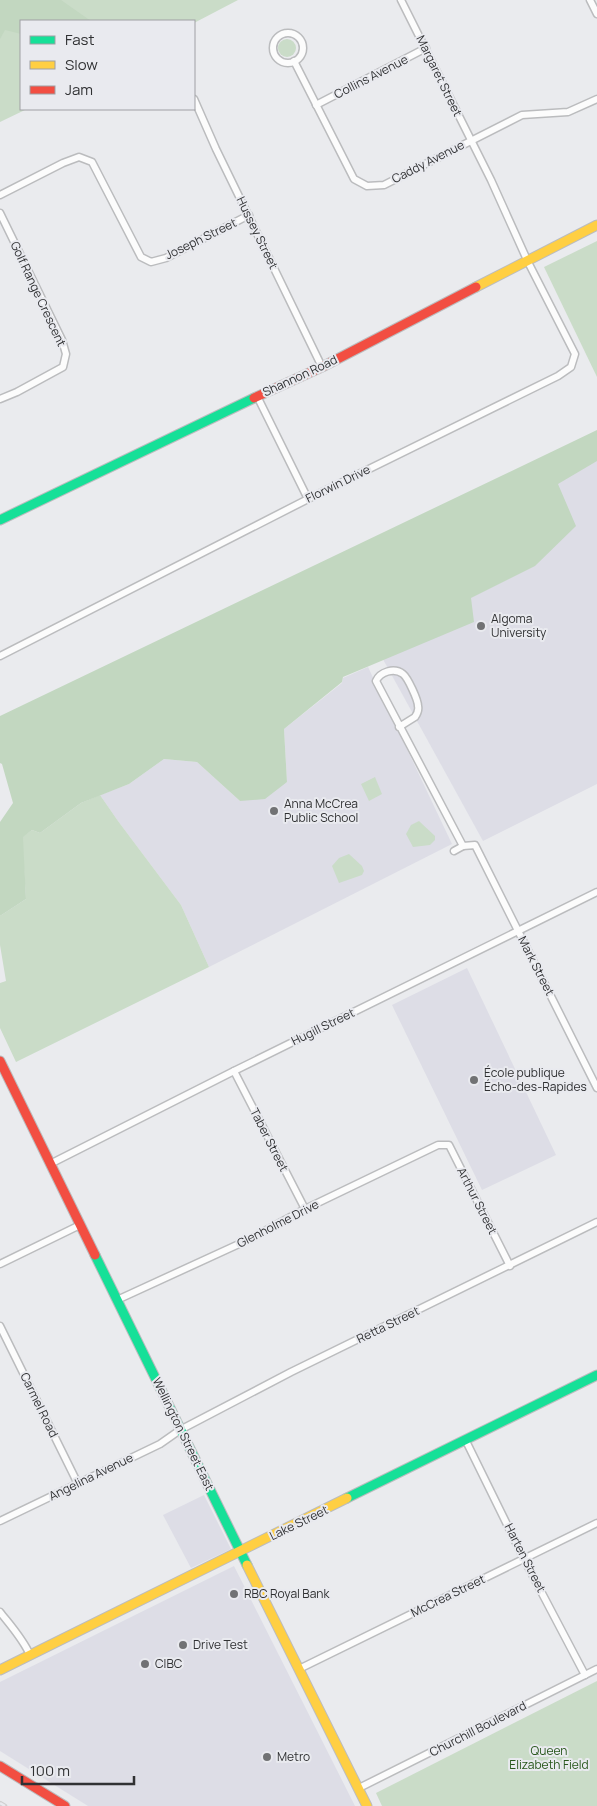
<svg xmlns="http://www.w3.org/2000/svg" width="597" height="1806" font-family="Manrope,sans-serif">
	<rect width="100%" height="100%" fill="#eaebee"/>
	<g fill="#dddde6">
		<path d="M 597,446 L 597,784 L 483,841 L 335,572 Z"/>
		<path d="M 368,667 L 452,844 L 209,967 L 181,905 L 118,821 L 100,795 L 129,784 L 164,759 L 197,762 L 240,801 L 287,782 L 284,729 L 342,683 L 343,678 Z"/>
		<path d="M 467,968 L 556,1155 L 482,1190 L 392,1005 Z"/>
		<path d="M 204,1495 L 231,1549 L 191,1568 L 163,1515 Z"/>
		<path d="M 234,1566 L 355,1806 L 88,1806 L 0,1751 L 0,1682 Z"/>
	</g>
	<g fill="#cadcc8">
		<path d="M 0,0 L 238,0 L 194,23 L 194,21 L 21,21 L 21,109 L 27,109 L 0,122 Z"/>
		<circle cx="287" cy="48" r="9"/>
		<path d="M 597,241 L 597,377 L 544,267 Z"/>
		<path d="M 375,777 L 382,794 L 369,801 L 361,784 Z"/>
		<path d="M 100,795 L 118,821 L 181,905 L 209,967 L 16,1062 L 0,1028 L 0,983 L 6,981 L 0,945 L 0,916 L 26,899 L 22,837 L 32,830 L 40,833 L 81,803 Z"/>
		<path d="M 419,821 L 435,836 L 435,840 L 430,845 L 413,847 L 406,834 L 411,825 Z"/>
		<path d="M 349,854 L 362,866 L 364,871 L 362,875 L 339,883 L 332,866 L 339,858 Z"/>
		<path d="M 597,1681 L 597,1806 L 382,1806 L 376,1793 Z"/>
	</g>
	<g fill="#c2d7c0">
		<path d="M 0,0 L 61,0 L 91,21 L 21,21 L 21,34 L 5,30 L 0,39 Z"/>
		<path d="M 597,430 L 597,461 L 558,484 L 576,526 L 535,566 L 471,598 L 474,622 L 343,677 L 342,682 L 284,729 L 287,782 L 265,799 L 240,801 L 197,762 L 164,759 L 129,784 L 81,803 L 40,833 L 32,830 L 23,837 L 26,899 L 0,916 L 0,822 L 13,803 L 2,764 L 0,763 L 0,716 Z"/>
	</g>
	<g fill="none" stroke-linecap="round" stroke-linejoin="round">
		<defs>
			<g id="street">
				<path d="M 590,0 L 597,14"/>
				<circle cx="288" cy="48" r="15"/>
				<path d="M 294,61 L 354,179 L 367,186 L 384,185 L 522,115 L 568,112 L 597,99"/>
				<path d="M 194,99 L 216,149 L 322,367"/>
				<path d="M 316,105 L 426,48"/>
				<path d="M 0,195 L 63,163 L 79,157 L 92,162 L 141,257 L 151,262 L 166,258 L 249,215"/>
				<path d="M 0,213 L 62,340 L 66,354 L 63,367 L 17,392 L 0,399"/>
				<path d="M 257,396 L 308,499"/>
				<path d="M 0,656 L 308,499 L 558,376 L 571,367 L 575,354 L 528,262 L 491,180 L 401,0"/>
				<path d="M 399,727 L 415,717 C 417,714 419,710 418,706 C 418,700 408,678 403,674 C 394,667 380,672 376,681 L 463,846"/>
				<path d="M 454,851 L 463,846 L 475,845 L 597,1088"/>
				<path d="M 234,1071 L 305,1209"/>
				<path d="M 50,1164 L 234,1071 L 597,892"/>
				<path d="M 0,1264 L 80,1225"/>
				<path d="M 117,1300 L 252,1238 L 305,1209 L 438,1145 L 449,1145 L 510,1266"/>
				<path d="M 0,1326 L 78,1484"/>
				<path d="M 466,1441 L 524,1559 L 585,1675"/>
				<path d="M 0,1521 L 160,1444 L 180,1430 L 291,1372 L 597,1222"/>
				<path d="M 0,1612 C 11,1626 23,1639 30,1655"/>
				<path d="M 299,1669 L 597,1523"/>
				<path d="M 359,1788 L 597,1669"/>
			</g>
			<g id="fast">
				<path d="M 0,520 L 254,398"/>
				<path d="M 95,1255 L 247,1565"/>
				<path d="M 347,1498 L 597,1375"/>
			</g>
			<g id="slow">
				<path d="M 476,287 L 597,225"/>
				<path d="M 247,1565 L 367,1806"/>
				<path d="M 0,1670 L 347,1498"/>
			</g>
			<g id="jam">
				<path d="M 254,398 L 322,367 L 476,287"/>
				<path d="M 0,1061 L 95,1255"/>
				<path d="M 0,1766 L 65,1806"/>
			</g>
		</defs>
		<use href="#street" stroke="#bbbcbe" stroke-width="9"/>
		<use href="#fast" stroke="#bbbcbe" stroke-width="11"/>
		<use href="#slow" stroke="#bbbcbe" stroke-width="11"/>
		<use href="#jam" stroke="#bbbcbe" stroke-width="11"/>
		<use href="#street" stroke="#fcfcfc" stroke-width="6"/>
		<use href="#fast" stroke="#16e098" stroke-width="9"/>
		<use href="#slow" stroke="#ffcf43" stroke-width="9"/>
		<use href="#jam" stroke="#f24e42" stroke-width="9"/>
		<defs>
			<path id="rail" d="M 0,1803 L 5,1806"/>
		</defs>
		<use href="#rail" stroke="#cfcfcf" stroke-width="4.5"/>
		<use href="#rail" stroke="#e9eaef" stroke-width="2.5" stroke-dasharray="8" stroke-linecap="butt"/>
	</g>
	<g fill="#717274" stroke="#e9eaef" stroke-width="2">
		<circle cx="481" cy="626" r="5"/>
		<circle cx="274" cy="811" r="5"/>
		<circle cx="474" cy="1080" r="5"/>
		<circle cx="234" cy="1594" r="5"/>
		<circle cx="183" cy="1645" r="5"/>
		<circle cx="145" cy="1664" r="5"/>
		<circle cx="267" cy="1757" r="5"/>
	</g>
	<g text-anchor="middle" stroke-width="4" stroke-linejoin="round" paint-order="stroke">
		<g font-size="12" fill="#303133" stroke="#e9eaef">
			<text transform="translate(439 76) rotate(64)" y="4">Margaret Street</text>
			<text transform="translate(371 77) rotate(-27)" y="4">Collins Avenue</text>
			<text transform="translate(428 162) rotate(-27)" y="4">Caddy Avenue</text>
			<text transform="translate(257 233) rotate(64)" y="4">Hussey Street</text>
			<text transform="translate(201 239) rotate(-26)" y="4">Joseph Street</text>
			<text transform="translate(38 294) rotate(65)" y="4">Golf Range Crescent</text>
			<text transform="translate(300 376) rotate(-25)" y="4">Shannon Road</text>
			<text transform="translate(338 484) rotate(-26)" y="4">Florwin Drive</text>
			<text transform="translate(536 966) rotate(63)" y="4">Mark Street</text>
			<text transform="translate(323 1027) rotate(-26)" y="4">Hugill Street</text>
			<text transform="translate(269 1140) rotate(63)" y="4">Taber Street</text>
			<text transform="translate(477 1201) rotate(63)" y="4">Arthur Street</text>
			<text transform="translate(278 1224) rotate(-27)" y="4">Glenholme Drive</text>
			<text transform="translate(388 1325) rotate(-26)" y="4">Retta Street</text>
			<text transform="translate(39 1405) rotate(64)" y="4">Carmel Road</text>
			<text transform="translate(183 1434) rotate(64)" y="4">Wellington Street East</text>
			<text transform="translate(91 1477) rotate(-26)" y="4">Angelina Avenue</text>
			<text transform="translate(299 1523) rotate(-26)" y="4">Lake Street</text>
			<text transform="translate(525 1558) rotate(63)" y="4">Harten Street</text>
			<text transform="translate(448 1596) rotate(-26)" y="4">McCrea Street</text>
			<text transform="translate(478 1729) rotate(-27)" y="4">Churchill Boulevard</text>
		</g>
		<g font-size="12" fill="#303133" stroke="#e9eaef" text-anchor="start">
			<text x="491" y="623">Algoma<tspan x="491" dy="14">University</tspan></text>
			<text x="284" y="808">Anna McCrea<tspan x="284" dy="14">Public School</tspan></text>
			<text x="484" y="1077">École publique<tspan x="484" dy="14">Écho-des-Rapides</tspan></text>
			<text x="244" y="1598">RBC Royal Bank</text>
			<text x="193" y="1649">Drive Test</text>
			<text x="155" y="1668">CIBC</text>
			<text x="277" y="1761">Metro</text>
		</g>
		<g font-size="12" fill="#28571c" stroke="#e9eaef">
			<text x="549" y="1755">Queen<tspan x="549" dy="14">Elizabeth Field</tspan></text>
		</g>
	</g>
	<rect x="20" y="20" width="175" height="90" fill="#e9eaef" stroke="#9fa0a4"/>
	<rect x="30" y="36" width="25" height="8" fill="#16e098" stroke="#9fa0a4"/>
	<text x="65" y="45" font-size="15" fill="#303133">Fast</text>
	<rect x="30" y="61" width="25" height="8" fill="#ffcf43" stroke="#9fa0a4"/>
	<text x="65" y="70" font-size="15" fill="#303133">Slow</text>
	<rect x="30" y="86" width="25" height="8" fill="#f24e42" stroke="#9fa0a4"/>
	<text x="65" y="95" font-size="15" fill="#303133">Jam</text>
	<path d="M22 1776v8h112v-8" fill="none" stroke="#303133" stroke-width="2.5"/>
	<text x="30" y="1776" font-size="15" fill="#303133" stroke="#e9eaef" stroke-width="4" paint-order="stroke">100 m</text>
</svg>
